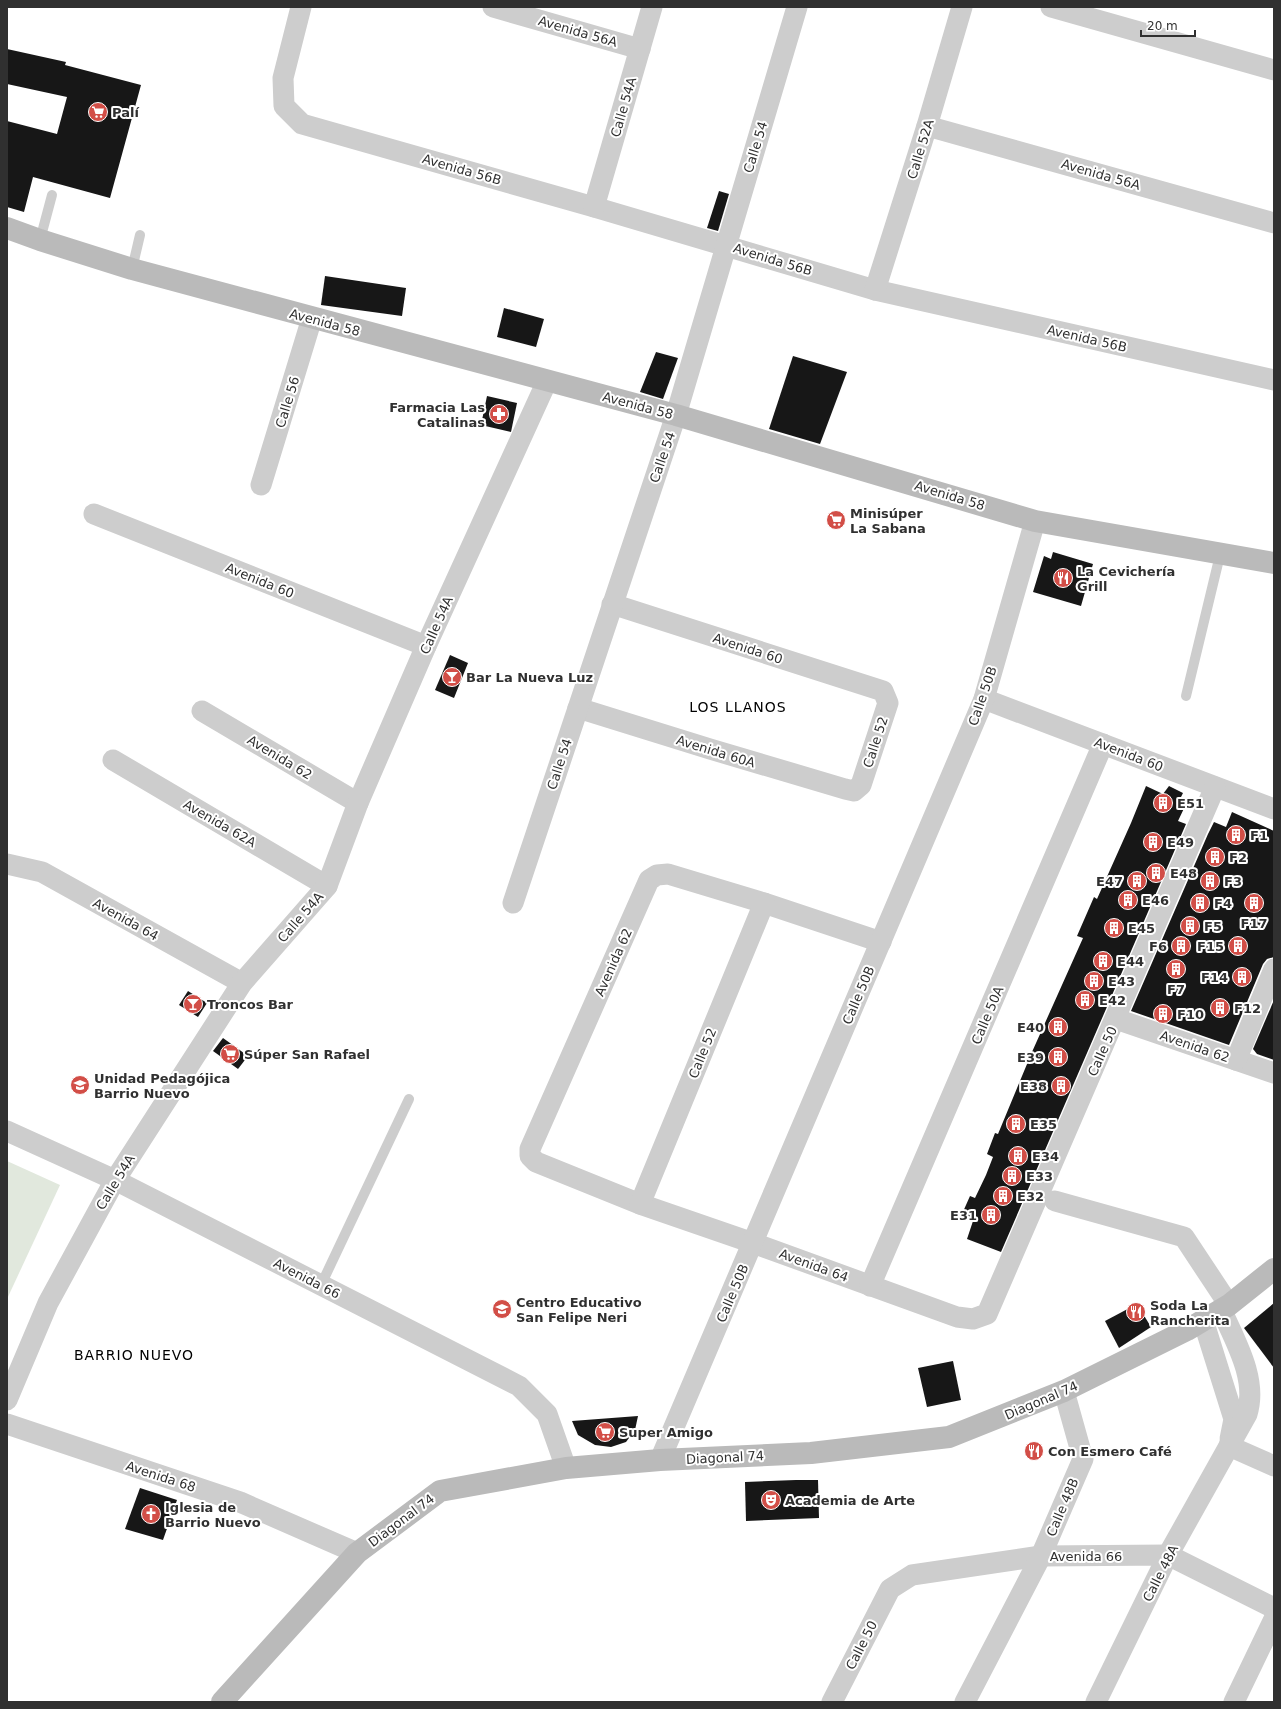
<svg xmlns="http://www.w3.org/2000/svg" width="1281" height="1709" font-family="'DejaVu Sans',sans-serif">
	<rect width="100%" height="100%" fill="#fff"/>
	<path fill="#e1e8dd" d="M 7,1161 L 60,1185 L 7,1299 Z"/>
	<g fill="#171717">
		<path d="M 7,49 L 66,62 L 65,65 L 141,85 L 110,198 L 33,177 L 24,212 L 7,207 L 7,121 L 57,134 L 67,97 L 7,84 Z"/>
		<path d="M 719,191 L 729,194 L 718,231 L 707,228 Z"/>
		<path d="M 325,276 L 406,288 L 402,316 L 321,305 Z"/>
		<path d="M 504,308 L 544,319 L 536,347 L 497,337 Z"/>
		<path d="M 656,352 L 678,358 L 663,399 L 640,392 Z"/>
		<path d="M 793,356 L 847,372 L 820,444 L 769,429 Z"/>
		<path d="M 487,396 L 517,403 L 511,432 L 481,425 Z"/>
		<path d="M 1053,552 L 1093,564 L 1081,606 L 1033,592 L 1044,556 L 1051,559 Z"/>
		<path d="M 450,655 L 468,663 L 454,698 L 435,690 Z"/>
		<path d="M 1146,786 L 1163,794 L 1169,786 L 1183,793 L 1180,799 L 1187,802 L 1178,821 L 1186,824 L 1001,1252 L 967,1239 L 974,1218 L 962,1214 L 970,1196 L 975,1198 L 986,1175 L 993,1157 L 987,1154 L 995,1133 L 998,1134 L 1032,1052 L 1083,938 L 1077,936 L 1094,897 L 1097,899 L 1131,823 Z"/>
		<path d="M 1232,812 L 1274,831 L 1274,957 L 1267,959 L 1263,964 L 1229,1045 L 1131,1011 L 1208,834 L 1214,822 L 1226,827 Z"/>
		<path d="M 188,991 L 207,1003 L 198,1017 L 179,1005 Z"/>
		<path d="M 1274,1000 L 1274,1060 L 1257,1054 L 1253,1049 Z"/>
		<path d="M 223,1038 L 248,1056 L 238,1069 L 213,1051 Z"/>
		<path d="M 1274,1303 L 1274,1368 L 1244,1328 Z"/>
		<path d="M 1137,1304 L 1151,1327 L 1119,1348 L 1105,1321 Z"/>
		<path d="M 953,1361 L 961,1400 L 927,1407 L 918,1368 Z"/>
		<path d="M 638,1416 L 635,1430 L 626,1442 L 611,1447 L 595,1445 L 578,1435 L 572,1421 Z"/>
		<path d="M 796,1480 L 818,1480 L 819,1518 L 746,1521 L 745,1482 Z"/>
		<path d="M 140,1488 L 177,1500 L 163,1540 L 125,1529 Z"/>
	</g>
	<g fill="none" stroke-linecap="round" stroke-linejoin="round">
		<g stroke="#cdcdcd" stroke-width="10">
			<path d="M 40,240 L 52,195"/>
			<path d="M 132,269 L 140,235"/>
			<path d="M 1186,696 L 1220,555"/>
			<path d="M 321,1285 L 409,1099"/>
		</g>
		<g stroke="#cdcdcd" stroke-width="21">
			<path d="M 301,7 L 283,78 L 284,106 L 302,124 L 594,207 L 875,290 L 1274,380"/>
			<path d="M 493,7 L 640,49"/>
			<path d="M 1051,7 L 1274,70"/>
			<path d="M 927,126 L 1274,223"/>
			<path d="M 594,207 L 652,7"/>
			<path d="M 875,290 L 927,126 L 962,7"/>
			<path d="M 261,485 L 312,318"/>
			<path d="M 94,514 L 426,646"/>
			<path d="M 984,699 L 1274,809"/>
			<path d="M 578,708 L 710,749 L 845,789 L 854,791 L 861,785 L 888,703 L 883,691 L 612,604"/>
			<path d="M 202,711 L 358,803"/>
			<path d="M 113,760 L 327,886"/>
			<path d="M 7,864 L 42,872 L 242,983"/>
			<path d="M 513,903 L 676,415 L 797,7"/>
			<path d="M 881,942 L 764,903 L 668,874 L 657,875 L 649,880 L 530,1149 L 530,1156 L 536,1162 L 640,1204 L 753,1243 L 957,1317 L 973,1319 L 987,1314 L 1215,787"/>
			<path d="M 1116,1019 L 1274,1073"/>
			<path d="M 1236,1060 L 1274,969"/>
			<path d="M 7,1131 L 115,1180 L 519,1386 L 547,1414 L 566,1468"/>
			<path d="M 1055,1201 L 1184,1237 L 1229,1305"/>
			<path d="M 640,1204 L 764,903"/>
			<path d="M 870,1286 L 1103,744"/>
			<path d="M 1203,1320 L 1234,1419 L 1230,1439"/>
			<path d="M 7,1400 L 48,1303 L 115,1180 L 242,983 L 327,886 L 358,803 L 426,646 L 547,381"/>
			<path d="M 7,1424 L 240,1502 L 357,1553"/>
			<path d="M 1229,1446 L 1274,1466"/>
			<path d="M 660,1460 L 984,699 L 1035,521"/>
			<path d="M 832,1702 L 890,1589 L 912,1575 L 1041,1556 L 1168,1555 L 1274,1608"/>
			<path d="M 965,1702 L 1041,1556 L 1083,1459 L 1064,1391"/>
			<path d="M 1096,1702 L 1168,1555 L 1247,1414 C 1258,1379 1235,1341 1221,1309"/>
			<path d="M 1234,1702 L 1274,1619"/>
		</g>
		<g stroke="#bababa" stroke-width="22">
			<path d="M 7,228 L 40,240 L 132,269 L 676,415 L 1035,521 L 1274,563"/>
			<path d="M 222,1702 L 357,1553 L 440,1491 L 566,1468 L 660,1460 L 811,1453 L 949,1437 L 1064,1391 L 1187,1330 L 1229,1305 L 1274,1269"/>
		</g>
	</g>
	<defs>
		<symbol id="supermarket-disc" viewBox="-11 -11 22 22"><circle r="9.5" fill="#d24e47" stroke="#fff"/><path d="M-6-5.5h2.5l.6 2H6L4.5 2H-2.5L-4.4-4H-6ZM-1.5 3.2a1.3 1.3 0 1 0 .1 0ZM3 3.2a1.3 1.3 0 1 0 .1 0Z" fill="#fff"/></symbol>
		<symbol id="pharmacy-disc" viewBox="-11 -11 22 22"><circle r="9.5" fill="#d24e47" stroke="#fff"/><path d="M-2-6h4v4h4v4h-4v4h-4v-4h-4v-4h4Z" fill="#fff"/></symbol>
		<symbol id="restaurant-disc" viewBox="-11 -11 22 22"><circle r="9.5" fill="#d24e47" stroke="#fff"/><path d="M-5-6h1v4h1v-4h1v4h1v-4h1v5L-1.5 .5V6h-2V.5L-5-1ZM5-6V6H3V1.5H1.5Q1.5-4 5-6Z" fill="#fff"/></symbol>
		<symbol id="bar-disc" viewBox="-11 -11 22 22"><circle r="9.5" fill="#d24e47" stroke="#fff"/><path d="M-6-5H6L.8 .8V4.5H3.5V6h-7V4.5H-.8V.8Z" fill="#fff"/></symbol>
		<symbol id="building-disc" viewBox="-11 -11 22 22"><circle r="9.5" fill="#d24e47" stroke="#fff"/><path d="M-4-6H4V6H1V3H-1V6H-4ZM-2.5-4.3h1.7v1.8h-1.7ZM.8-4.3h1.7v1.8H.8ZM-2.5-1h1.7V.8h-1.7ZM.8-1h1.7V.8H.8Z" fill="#fff"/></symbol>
		<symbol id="school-disc" viewBox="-11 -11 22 22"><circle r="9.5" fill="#d24e47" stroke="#fff"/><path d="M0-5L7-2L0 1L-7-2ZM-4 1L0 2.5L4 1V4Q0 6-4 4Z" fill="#fff"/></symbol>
		<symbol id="theatre-disc" viewBox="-11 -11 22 22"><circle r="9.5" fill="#d24e47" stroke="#fff"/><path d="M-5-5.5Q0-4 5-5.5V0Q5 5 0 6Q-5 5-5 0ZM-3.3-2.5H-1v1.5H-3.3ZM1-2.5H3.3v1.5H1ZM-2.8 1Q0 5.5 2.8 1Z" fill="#fff"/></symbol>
		<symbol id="church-disc" viewBox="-11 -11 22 22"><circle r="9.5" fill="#d24e47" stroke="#fff"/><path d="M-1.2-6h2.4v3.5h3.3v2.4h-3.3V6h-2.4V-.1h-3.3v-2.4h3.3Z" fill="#fff"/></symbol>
	</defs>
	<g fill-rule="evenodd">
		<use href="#supermarket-disc" x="87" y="101" width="22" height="22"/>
		<use href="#pharmacy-disc" x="488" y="403" width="22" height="22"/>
		<use href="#supermarket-disc" x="825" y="509" width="22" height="22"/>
		<use href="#restaurant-disc" x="1052" y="567" width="22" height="22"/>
		<use href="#bar-disc" x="441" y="666" width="22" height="22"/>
		<use href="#building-disc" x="1152" y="792" width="22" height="22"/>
		<use href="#building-disc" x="1225" y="824" width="22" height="22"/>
		<use href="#building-disc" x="1142" y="831" width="22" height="22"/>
		<use href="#building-disc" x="1204" y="846" width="22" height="22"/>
		<use href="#building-disc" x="1145" y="862" width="22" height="22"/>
		<use href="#building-disc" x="1126" y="870" width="22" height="22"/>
		<use href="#building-disc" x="1199" y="870" width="22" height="22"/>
		<use href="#building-disc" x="1117" y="889" width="22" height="22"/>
		<use href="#building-disc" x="1189" y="892" width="22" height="22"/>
		<use href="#building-disc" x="1243" y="892" width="22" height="22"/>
		<use href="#building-disc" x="1179" y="915" width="22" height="22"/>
		<use href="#building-disc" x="1103" y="917" width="22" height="22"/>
		<use href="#building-disc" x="1170" y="935" width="22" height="22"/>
		<use href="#building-disc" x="1227" y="935" width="22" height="22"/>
		<use href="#building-disc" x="1092" y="950" width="22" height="22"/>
		<use href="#building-disc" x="1165" y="958" width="22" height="22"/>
		<use href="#building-disc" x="1231" y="966" width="22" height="22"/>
		<use href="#building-disc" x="1083" y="970" width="22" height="22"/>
		<use href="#building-disc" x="1074" y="989" width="22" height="22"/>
		<use href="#bar-disc" x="182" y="993" width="22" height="22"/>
		<use href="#building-disc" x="1209" y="997" width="22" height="22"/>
		<use href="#building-disc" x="1152" y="1003" width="22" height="22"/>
		<use href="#building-disc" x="1047" y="1016" width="22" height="22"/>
		<use href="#supermarket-disc" x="219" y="1043" width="22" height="22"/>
		<use href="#building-disc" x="1047" y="1046" width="22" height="22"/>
		<use href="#school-disc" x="69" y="1074" width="22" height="22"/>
		<use href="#building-disc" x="1050" y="1075" width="22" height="22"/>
		<use href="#building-disc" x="1005" y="1113" width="22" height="22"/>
		<use href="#building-disc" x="1007" y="1145" width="22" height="22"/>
		<use href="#building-disc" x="1001" y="1165" width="22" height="22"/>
		<use href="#building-disc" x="992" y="1185" width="22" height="22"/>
		<use href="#building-disc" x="980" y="1204" width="22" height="22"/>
		<use href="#school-disc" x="491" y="1298" width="22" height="22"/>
		<use href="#restaurant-disc" x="1125" y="1301" width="22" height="22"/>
		<use href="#supermarket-disc" x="594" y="1421" width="22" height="22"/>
		<use href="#restaurant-disc" x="1023" y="1440" width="22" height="22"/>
		<use href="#theatre-disc" x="760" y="1489" width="22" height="22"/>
		<use href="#church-disc" x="140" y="1503" width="22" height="22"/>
	</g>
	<g text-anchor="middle" stroke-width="4" stroke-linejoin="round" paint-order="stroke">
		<g font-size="13" fill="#303030" stroke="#fff">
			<text transform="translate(578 31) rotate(16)" y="5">Avenida 56A</text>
			<text transform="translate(623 107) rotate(-74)" y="5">Calle 54A</text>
			<text transform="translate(755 147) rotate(-73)" y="5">Calle 54</text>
			<text transform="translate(920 149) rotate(-73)" y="5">Calle 52A</text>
			<text transform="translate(462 169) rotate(16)" y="5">Avenida 56B</text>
			<text transform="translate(1101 174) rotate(16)" y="5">Avenida 56A</text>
			<text transform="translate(773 259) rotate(17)" y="5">Avenida 56B</text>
			<text transform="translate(325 322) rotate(15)" y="5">Avenida 58</text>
			<text transform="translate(1087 338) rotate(13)" y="5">Avenida 56B</text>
			<text transform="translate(287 402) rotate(-73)" y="5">Calle 56</text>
			<text transform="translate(638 405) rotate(15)" y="5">Avenida 58</text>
			<text transform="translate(662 457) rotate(-71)" y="5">Calle 54</text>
			<text transform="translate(950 495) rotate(17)" y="5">Avenida 58</text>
			<text transform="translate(260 580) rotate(22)" y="5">Avenida 60</text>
			<text transform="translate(436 625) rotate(-66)" y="5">Calle 54A</text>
			<text transform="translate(748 648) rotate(18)" y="5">Avenida 60</text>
			<text transform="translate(982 696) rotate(-71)" y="5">Calle 50B</text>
			<text transform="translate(875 742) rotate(-72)" y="5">Calle 52</text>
			<text transform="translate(716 751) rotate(17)" y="5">Avenida 60A</text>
			<text transform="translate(1129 754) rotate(21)" y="5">Avenida 60</text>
			<text transform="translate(280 757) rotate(31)" y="5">Avenida 62</text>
			<text transform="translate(559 764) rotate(-72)" y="5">Calle 54</text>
			<text transform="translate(220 823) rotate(30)" y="5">Avenida 62A</text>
			<text transform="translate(300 917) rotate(-49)" y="5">Calle 54A</text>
			<text transform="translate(126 919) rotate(29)" y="5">Avenida 64</text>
			<text transform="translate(613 962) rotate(-66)" y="5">Avenida 62</text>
			<text transform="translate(858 995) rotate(-67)" y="5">Calle 50B</text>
			<text transform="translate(987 1015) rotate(-67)" y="5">Calle 50A</text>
			<text transform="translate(1195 1046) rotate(19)" y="5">Avenida 62</text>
			<text transform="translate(1102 1051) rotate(-66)" y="5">Calle 50</text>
			<text transform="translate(702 1053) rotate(-68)" y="5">Calle 52</text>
			<text transform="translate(115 1182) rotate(-59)" y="5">Calle 54A</text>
			<text transform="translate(814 1265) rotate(20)" y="5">Avenida 64</text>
			<text transform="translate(307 1278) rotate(27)" y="5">Avenida 66</text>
			<text transform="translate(732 1293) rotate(-67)" y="5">Calle 50B</text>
			<text transform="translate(1041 1400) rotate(-23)" y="5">Diagonal 74</text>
			<text transform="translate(725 1457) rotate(-3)" y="5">Diagonal 74</text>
			<text transform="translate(161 1476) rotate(18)" y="5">Avenida 68</text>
			<text transform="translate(1062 1507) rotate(-67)" y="5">Calle 48B</text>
			<text transform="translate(401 1520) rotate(-37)" y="5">Diagonal 74</text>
			<text x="1086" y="1561">Avenida 66</text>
			<text transform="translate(1160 1573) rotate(-63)" y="5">Calle 48A</text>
			<text transform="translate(861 1645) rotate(-63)" y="5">Calle 50</text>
		</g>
		<g font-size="13" font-weight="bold" fill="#303030" stroke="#fff" text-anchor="start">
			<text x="112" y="117">Palí</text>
			<text x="485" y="412" text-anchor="end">Farmacia Las<tspan x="485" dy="15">Catalinas</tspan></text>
			<text x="850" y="518">Minisúper<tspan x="850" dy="15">La Sabana</tspan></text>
			<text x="1077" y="576">La Cevichería<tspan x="1077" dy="15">Grill</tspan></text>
			<text x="466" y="682">Bar La Nueva Luz</text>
			<text x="1177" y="808">E51</text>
			<text x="1250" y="840">F1</text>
			<text x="1167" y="847">E49</text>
			<text x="1229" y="862">F2</text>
			<text x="1170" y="878">E48</text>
			<text x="1123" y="886" text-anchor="end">E47</text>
			<text x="1224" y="886">F3</text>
			<text x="1142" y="905">E46</text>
			<text x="1214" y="908">F4</text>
			<text x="1254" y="928" text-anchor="middle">F17</text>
			<text x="1204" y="931">F5</text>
			<text x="1128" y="933">E45</text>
			<text x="1167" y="951" text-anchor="end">F6</text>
			<text x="1224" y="951" text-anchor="end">F15</text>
			<text x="1117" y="966">E44</text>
			<text x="1228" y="982" text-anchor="end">F14</text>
			<text x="1108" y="986">E43</text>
			<text x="1176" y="994" text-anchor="middle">F7</text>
			<text x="1099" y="1005">E42</text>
			<text x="207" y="1009">Troncos Bar</text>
			<text x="1234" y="1013">F12</text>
			<text x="1177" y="1019">F10</text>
			<text x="1044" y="1032" text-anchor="end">E40</text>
			<text x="244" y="1059">Súper San Rafael</text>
			<text x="1044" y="1062" text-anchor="end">E39</text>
			<text x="94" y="1083">Unidad Pedagójica<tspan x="94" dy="15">Barrio Nuevo</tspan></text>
			<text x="1047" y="1091" text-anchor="end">E38</text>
			<text x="1030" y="1129">E35</text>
			<text x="1032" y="1161">E34</text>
			<text x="1026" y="1181">E33</text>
			<text x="1017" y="1201">E32</text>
			<text x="977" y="1220" text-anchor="end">E31</text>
			<text x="516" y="1307">Centro Educativo<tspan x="516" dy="15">San Felipe Neri</tspan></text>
			<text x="1150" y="1310">Soda La<tspan x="1150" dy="15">Rancherita</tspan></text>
			<text x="619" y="1437">Super Amigo</text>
			<text x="1048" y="1456">Con Esmero Café</text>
			<text x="785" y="1505">Academia de Arte</text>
			<text x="165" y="1512">Iglesia de<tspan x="165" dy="15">Barrio Nuevo</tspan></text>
		</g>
		<g font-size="14" letter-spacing="1" fill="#000" stroke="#fff">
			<text x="738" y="712">LOS LLANOS</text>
			<text x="134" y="1360">BARRIO NUEVO</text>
		</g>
	</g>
	<rect width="1281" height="1709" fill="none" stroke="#303030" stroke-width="16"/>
	<path d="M1141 30v6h54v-6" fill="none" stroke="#303030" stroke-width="2"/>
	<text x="1147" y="30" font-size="12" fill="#303030" stroke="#ffffff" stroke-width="3" paint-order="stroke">20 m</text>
</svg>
